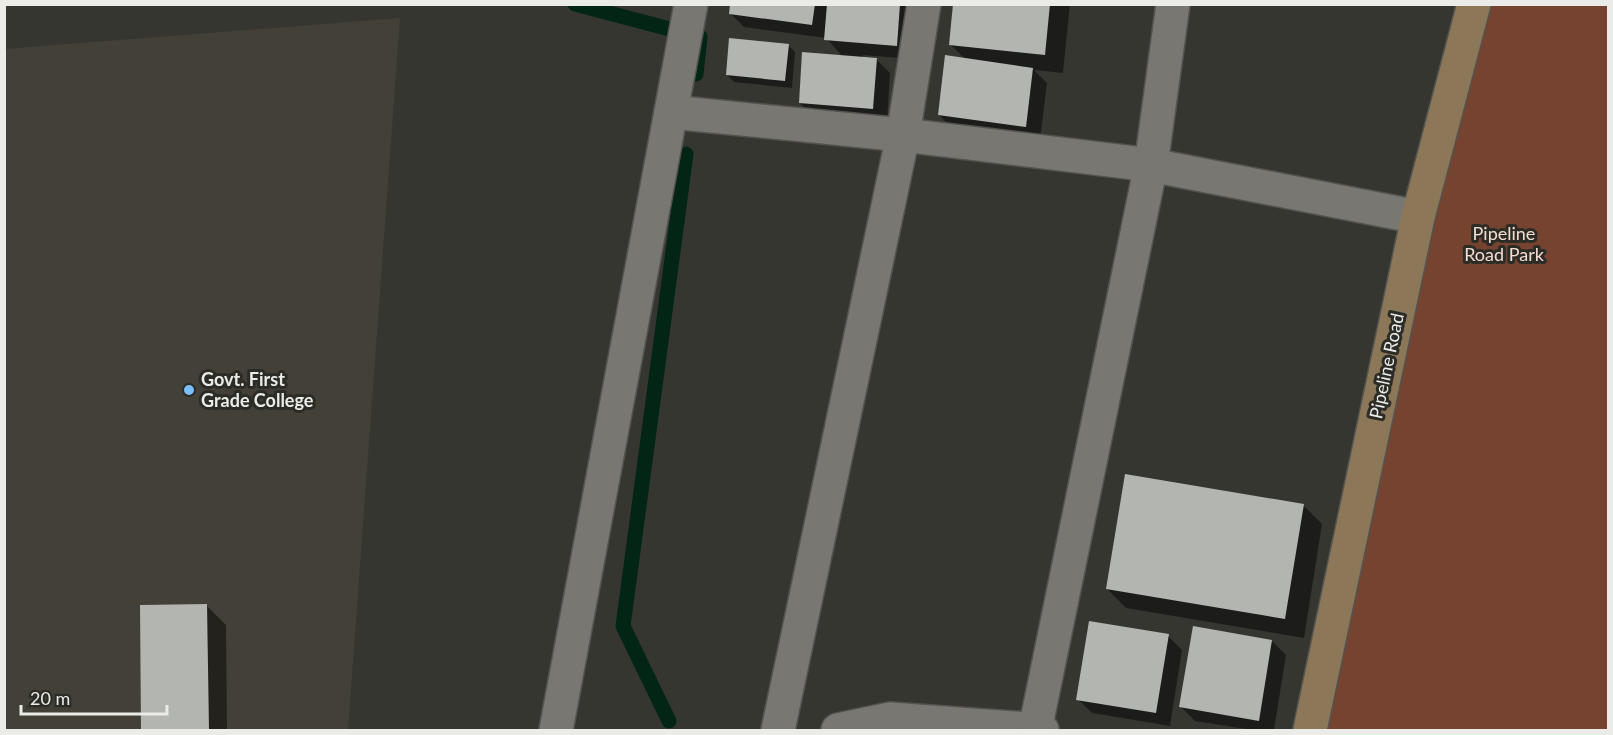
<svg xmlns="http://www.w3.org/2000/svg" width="1613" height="735" font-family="Lato,sans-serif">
	<rect width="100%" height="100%" fill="#363631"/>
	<path fill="#424037" d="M 400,18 L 348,730 L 5,730 L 5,49 Z"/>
	<path fill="#75432f" d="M 1482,5 L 1608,5 L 1608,730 L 1323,730 L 1428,227 Z"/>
	<g fill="#0007">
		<path d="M 731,4 L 911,4 L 911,59 L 863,55 L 863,58 L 876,59 L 890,73 L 887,122 L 814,117 L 800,103 L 843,57 L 826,38 L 744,27 L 730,13 Z"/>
		<path d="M 954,4 L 1070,4 L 1063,73 L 1034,70 L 1047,83 L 1040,140 L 953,129 L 939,115 L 966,60 L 950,44 Z"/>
		<path d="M 788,45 L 795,52 L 792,88 L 734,82 L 727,75 Z"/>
		<path d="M 1304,506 L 1322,524 L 1304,638 L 1126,608 L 1107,589 Z"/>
		<path d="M 207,606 L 226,625 L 227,730 L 142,730 L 141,607 Z"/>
		<path d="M 1168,636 L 1182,650 L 1170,726 L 1092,713 L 1078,699 Z"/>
		<path d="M 1272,641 L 1286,655 L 1274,730 L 1252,730 L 1195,721 L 1181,707 Z"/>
	</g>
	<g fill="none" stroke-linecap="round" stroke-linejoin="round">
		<g stroke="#032515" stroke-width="15">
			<path d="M 575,4 L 700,37 L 696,74"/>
			<path d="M 669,721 L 623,626 L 686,154"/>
		</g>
	</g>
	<g fill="#b2b5b0">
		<path d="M 730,4 L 815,4 L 812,25 L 729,14 Z"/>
		<path d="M 827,4 L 900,4 L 897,46 L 824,40 Z"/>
		<path d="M 953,4 L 1050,4 L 1045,55 L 949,45 Z"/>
		<path d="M 729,38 L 789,44 L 785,81 L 726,75 Z"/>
		<path d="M 802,52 L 877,58 L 873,109 L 799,103 Z"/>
		<path d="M 945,55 L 1033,68 L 1026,127 L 938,115 Z"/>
		<path d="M 1125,474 L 1304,504 L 1285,619 L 1106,589 Z"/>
		<path d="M 207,604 L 209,730 L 141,730 L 140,605 Z"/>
		<path d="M 1089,621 L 1169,634 L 1156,713 L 1076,700 Z"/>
		<path d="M 1193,626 L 1272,640 L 1259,721 L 1179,707 Z"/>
	</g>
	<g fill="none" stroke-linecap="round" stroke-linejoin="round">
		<defs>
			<g id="street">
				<path d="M 671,112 L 903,135 L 1151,165 L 1173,4"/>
				<path d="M 556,730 L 691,4"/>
				<path d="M 778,730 L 903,135 L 924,4"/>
				<path d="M 838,730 L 890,719 L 1042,730"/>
				<path d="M 1035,730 L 1151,165 L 1418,217"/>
			</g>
			<path id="secondary" d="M 1310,730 L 1418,217 L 1474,4"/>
		</defs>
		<use href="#street" stroke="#53534f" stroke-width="36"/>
		<use href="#secondary" stroke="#53534f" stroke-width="36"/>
		<use href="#street" stroke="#787772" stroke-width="33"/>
		<use href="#secondary" stroke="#8c7858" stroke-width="33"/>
	</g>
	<circle fill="#7cbef9" stroke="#2c2c27" stroke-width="2" cx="189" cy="390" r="6"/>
	<g text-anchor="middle" stroke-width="6" stroke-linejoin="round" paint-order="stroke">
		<g font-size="18" fill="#f4dbd1" stroke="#2c2c27">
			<text x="1504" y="240">Pipeline<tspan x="1504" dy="21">Road Park</tspan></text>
		</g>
		<g font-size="18" fill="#ebebe8" stroke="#2c2c27">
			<text transform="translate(1387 366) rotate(-78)" y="6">Pipeline Road</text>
		</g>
		<g font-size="18" font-weight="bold" fill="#ebebe8" stroke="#2c2c27" text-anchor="start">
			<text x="201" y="386">Govt. First<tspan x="201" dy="21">Grade College</tspan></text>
		</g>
	</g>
	<rect width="1613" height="735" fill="none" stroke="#ebebe8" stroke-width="12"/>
	<path d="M21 705v9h146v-9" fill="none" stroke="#ebebe8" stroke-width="3"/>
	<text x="30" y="705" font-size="18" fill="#ebebe8" stroke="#2c2c27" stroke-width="4.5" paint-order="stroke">20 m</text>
</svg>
